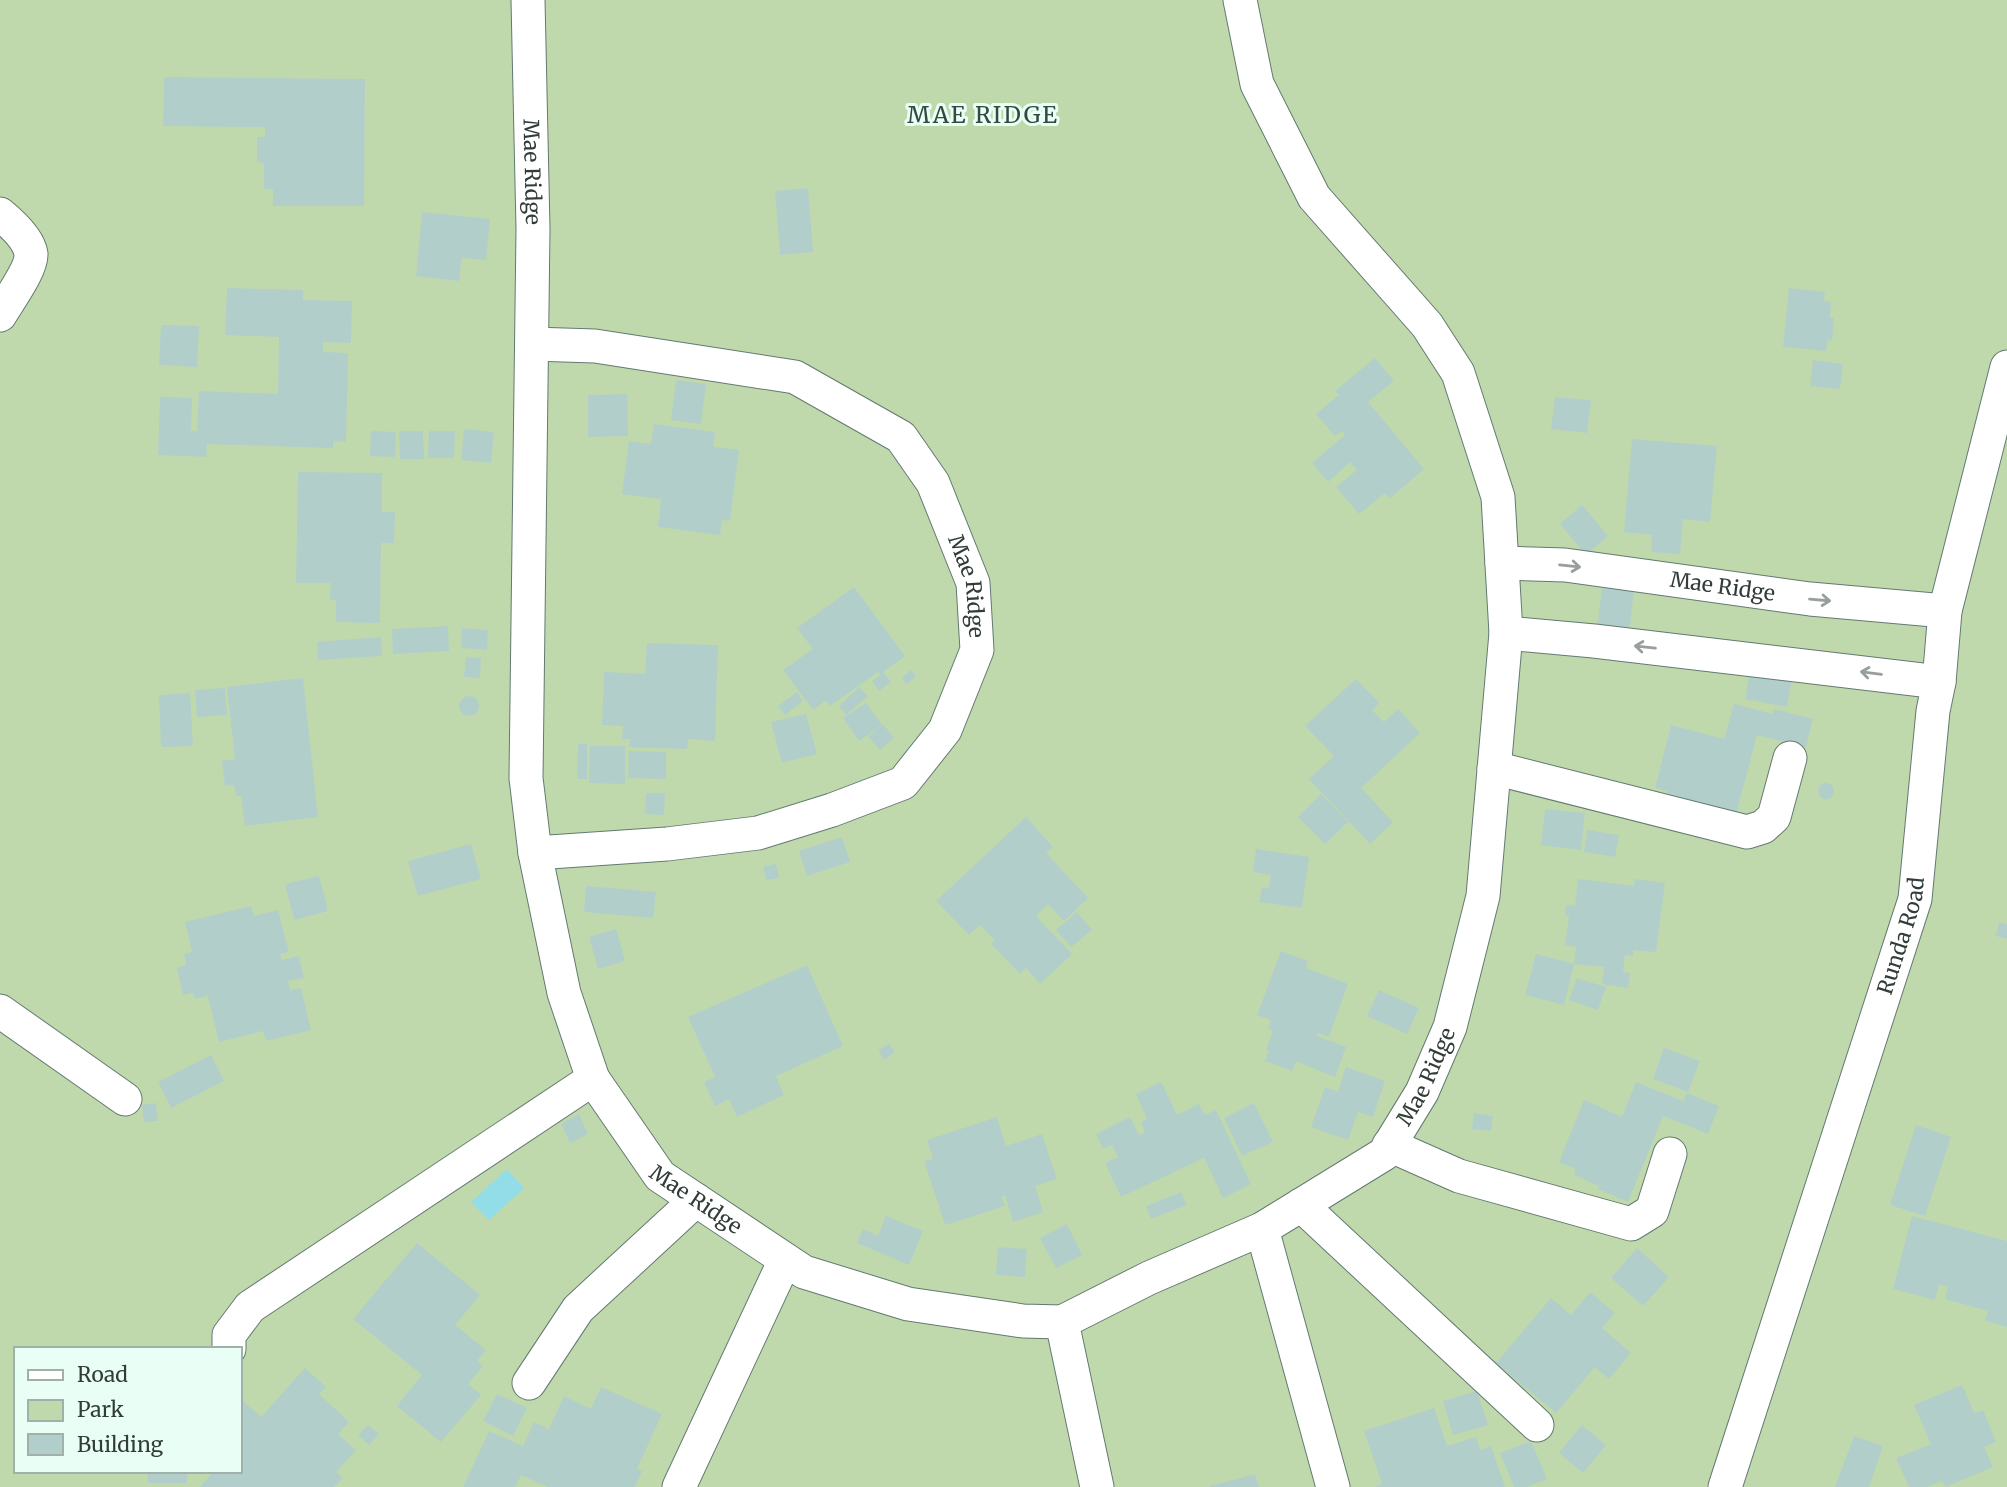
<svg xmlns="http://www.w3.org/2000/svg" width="2007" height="1487" font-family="Merriweather,serif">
	<rect width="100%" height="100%" fill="#d8f3e8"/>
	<path fill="#c0d9ac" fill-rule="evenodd" d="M 0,0 L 2007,0 L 2007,1487 L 0,1487 ZM 16,1349 L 240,1349 L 240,1471 L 16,1471 Z"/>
	<path fill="#92dde7" d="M 507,1169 L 524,1188 L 489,1220 L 471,1202 Z"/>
	<g fill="#b1cecb">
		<path d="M 164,77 L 365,79 L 364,206 L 273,206 L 273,189 L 264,189 L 264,163 L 257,162 L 257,137 L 265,137 L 265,127 L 163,126 Z"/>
		<path d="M 808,188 L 813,252 L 780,255 L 775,191 Z"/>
		<path d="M 422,212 L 490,219 L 486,260 L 462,258 L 459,281 L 416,276 Z"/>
		<path d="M 227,288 L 303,290 L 303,300 L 352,301 L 351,343 L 323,342 L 323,352 L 348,353 L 346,442 L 333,441 L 333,448 L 207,444 L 206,457 L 158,455 L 160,397 L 192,398 L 191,431 L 197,431 L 199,391 L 278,394 L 279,337 L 225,335 Z"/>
		<path d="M 1789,288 L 1825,292 L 1824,301 L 1831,302 L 1830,318 L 1834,318 L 1832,341 L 1828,340 L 1826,351 L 1783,347 Z"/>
		<path d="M 161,325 L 199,326 L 197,367 L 159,365 Z"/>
		<path d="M 1375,358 L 1394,381 L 1368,402 L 1424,469 L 1390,498 L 1385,493 L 1359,514 L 1336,487 L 1357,470 L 1350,462 L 1328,482 L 1312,463 L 1345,435 L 1342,431 L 1335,436 L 1316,414 L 1339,395 L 1335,391 Z"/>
		<path d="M 1813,360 L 1843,364 L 1840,389 L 1810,386 Z"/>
		<path d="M 676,380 L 706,384 L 701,424 L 671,420 Z"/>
		<path d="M 627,394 L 628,436 L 588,437 L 588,395 Z"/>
		<path d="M 1555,397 L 1591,400 L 1587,433 L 1551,429 Z"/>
		<path d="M 654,424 L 715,432 L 713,447 L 739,450 L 730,521 L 722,520 L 720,535 L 658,527 L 661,499 L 622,494 L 629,441 L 651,444 Z"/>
		<path d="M 464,429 L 494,432 L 491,463 L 461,460 Z"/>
		<path d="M 371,431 L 396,432 L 395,457 L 370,456 Z"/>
		<path d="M 399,431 L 423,431 L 424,459 L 400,459 Z"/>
		<path d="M 429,431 L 455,431 L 454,458 L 428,458 Z"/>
		<path d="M 1632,439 L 1717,446 L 1710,522 L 1683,519 L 1680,554 L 1651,552 L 1652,535 L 1624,532 Z"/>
		<path d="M 298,472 L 382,473 L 382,512 L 395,512 L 394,543 L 381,543 L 380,623 L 336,622 L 336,600 L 330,600 L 331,583 L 296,583 Z"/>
		<path d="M 1582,505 L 1608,536 L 1586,555 L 1560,524 Z"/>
		<path d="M 1603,577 L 1635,581 L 1628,643 L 1596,639 Z"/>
		<path d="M 854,587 L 905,656 L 883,672 L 891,682 L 879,691 L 872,681 L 881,675 L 878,672 L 830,706 L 826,700 L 813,710 L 783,670 L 813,649 L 797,628 Z"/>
		<path d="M 448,626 L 449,651 L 393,654 L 392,629 Z"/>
		<path d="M 462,628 L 488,630 L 487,650 L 461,648 Z"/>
		<path d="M 381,637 L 382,656 L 318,660 L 317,642 Z"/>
		<path d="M 647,643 L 718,645 L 715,741 L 688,739 L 687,749 L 629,747 L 630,739 L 622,739 L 623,726 L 602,725 L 604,672 L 645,674 Z"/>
		<path d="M 466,657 L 481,658 L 480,678 L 464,677 Z"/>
		<path d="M 911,670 L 916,676 L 907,684 L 902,678 Z"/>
		<path d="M 1750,671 L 1792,678 L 1787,707 L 1745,699 Z"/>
		<path d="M 303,678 L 318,817 L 245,826 L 241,796 L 236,796 L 234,785 L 225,786 L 222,761 L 235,759 L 227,687 Z"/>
		<path d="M 1356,679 L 1379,703 L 1372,710 L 1384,722 L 1398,709 L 1420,733 L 1361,788 L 1393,822 L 1370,844 L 1309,779 L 1334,756 L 1305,726 Z"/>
		<path d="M 859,687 L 868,696 L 846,715 L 839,706 Z"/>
		<path d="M 225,688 L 227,715 L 197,717 L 195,690 Z"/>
		<path d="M 797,692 L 803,701 L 785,715 L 778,706 Z"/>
		<path d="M 190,693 L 193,746 L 161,747 L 159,695 Z"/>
		<circle cx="469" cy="706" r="10"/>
		<path d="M 866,703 L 882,725 L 859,741 L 843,718 Z"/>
		<path d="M 1734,704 L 1773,714 L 1774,709 L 1813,719 L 1806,747 L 1757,735 L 1734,822 L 1664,804 L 1667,791 L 1655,788 L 1671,725 L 1724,739 Z"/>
		<path d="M 806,714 L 817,754 L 782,763 L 771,722 Z"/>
		<path d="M 883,724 L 894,738 L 880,750 L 868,737 Z"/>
		<path d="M 578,744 L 587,744 L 587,779 L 577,779 Z"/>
		<path d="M 590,746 L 625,746 L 625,784 L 589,783 Z"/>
		<path d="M 629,751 L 666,752 L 666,779 L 628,778 Z"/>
		<circle cx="1826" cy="791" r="8"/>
		<path d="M 646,793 L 665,793 L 664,815 L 645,814 Z"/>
		<path d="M 1321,794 L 1348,822 L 1325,844 L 1298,817 Z"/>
		<path d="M 1545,809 L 1585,813 L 1581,850 L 1541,845 Z"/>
		<path d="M 1026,817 L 1053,847 L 1046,853 L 1088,898 L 1064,921 L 1048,904 L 1036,916 L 1072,954 L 1040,984 L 1026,968 L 1020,974 L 991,944 L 995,941 L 980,925 L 969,935 L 936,901 Z"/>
		<path d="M 1587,830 L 1619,835 L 1615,857 L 1584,852 Z"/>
		<path d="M 842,837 L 850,862 L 807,876 L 799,851 Z"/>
		<path d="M 471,844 L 481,879 L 418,896 L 408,861 Z"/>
		<path d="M 1256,849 L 1309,857 L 1302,908 L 1259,902 L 1262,887 L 1269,888 L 1271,875 L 1253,872 Z"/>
		<path d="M 776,864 L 779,878 L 766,880 L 763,867 Z"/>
		<path d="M 319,876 L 328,911 L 294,920 L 285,884 Z"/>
		<path d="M 1578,879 L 1634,886 L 1635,879 L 1665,883 L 1656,952 L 1633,950 L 1633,956 L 1625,955 L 1623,972 L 1630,973 L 1628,988 L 1602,984 L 1604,967 L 1574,964 L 1576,947 L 1565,945 L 1569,916 L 1565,916 L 1566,905 L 1575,906 Z"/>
		<path d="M 586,886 L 656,892 L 653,918 L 584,912 Z"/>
		<path d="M 251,906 L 254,916 L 278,910 L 289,952 L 280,954 L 282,960 L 299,956 L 304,978 L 288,981 L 290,990 L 301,988 L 311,1030 L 266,1041 L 263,1031 L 219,1042 L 208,996 L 195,999 L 193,993 L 183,995 L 177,968 L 186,965 L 184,954 L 192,952 L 185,922 Z"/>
		<path d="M 1077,912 L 1092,930 L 1071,947 L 1056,930 Z"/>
		<path d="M 1999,922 L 2007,924 L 2007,939 L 1996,936 Z"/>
		<path d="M 616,929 L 625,961 L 598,969 L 589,937 Z"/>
		<path d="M 1281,951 L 1308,961 L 1306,968 L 1348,984 L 1329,1037 L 1318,1033 L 1317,1036 L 1346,1047 L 1335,1077 L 1296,1061 L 1292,1071 L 1265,1061 L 1269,1051 L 1266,1050 L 1273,1031 L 1268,1029 L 1271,1020 L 1257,1015 Z"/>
		<path d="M 1536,954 L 1574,964 L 1564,1005 L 1525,995 Z"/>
		<path d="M 807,965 L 843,1046 L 776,1076 L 784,1095 L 737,1117 L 729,1099 L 715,1106 L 704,1082 L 715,1077 L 688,1017 Z"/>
		<path d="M 1577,978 L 1606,987 L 1598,1010 L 1569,1000 Z"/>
		<path d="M 1379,990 L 1419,1008 L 1407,1034 L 1367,1016 Z"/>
		<path d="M 889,1044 L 895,1052 L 884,1060 L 878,1050 Z"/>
		<path d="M 1664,1048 L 1700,1061 L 1688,1092 L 1653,1079 Z"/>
		<path d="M 211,1055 L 224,1081 L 171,1108 L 158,1082 Z"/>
		<path d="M 1346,1067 L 1385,1081 L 1373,1117 L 1358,1112 L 1348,1140 L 1311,1127 L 1325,1087 L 1338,1092 Z"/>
		<path d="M 1161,1082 L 1177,1115 L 1199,1104 L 1205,1115 L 1216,1110 L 1251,1184 L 1223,1198 L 1204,1158 L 1121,1197 L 1105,1163 L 1118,1157 L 1112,1145 L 1103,1149 L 1096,1134 L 1130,1117 L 1139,1135 L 1145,1133 L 1141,1122 L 1147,1119 L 1136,1094 Z"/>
		<path d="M 1636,1082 L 1683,1101 L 1687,1093 L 1719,1106 L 1708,1134 L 1663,1116 L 1628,1202 L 1598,1189 L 1599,1186 L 1574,1175 L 1576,1169 L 1559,1162 L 1584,1100 L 1622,1117 Z"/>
		<path d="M 156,1103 L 158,1121 L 144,1122 L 142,1105 Z"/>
		<path d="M 1254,1103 L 1273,1142 L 1242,1156 L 1224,1118 Z"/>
		<path d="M 1474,1113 L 1493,1116 L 1491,1131 L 1472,1129 Z"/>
		<path d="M 579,1114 L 588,1134 L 570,1143 L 561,1124 Z"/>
		<path d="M 997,1117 L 1006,1146 L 1042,1134 L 1057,1179 L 1035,1186 L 1043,1212 L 1013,1222 L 1005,1195 L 1001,1196 L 1005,1206 L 945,1225 L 924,1161 L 933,1159 L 927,1140 Z"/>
		<path d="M 1916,1125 L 1951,1137 L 1925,1216 L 1890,1205 Z"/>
		<path d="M 1181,1192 L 1187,1205 L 1151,1219 L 1146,1206 Z"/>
		<path d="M 886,1216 L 923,1231 L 909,1265 L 857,1243 L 863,1229 L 878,1236 Z"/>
		<path d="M 1912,1216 L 2007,1241 L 2007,1327 L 1985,1321 L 1988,1311 L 1945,1299 L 1948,1287 L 1939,1284 L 1935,1300 L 1893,1289 Z"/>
		<path d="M 1067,1224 L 1082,1255 L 1056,1268 L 1040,1238 Z"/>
		<path d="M 417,1243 L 480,1295 L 455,1325 L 486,1350 L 477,1361 L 483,1366 L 468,1384 L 481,1395 L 441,1442 L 397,1406 L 422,1375 L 353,1319 Z"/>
		<path d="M 998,1247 L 1027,1249 L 1025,1277 L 996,1275 Z"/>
		<path d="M 1637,1248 L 1669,1277 L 1643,1306 L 1611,1278 Z"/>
		<path d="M 1590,1292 L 1615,1313 L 1602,1328 L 1631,1353 L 1609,1379 L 1595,1367 L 1556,1413 L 1496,1363 L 1551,1298 L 1571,1315 Z"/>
		<path d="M 305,1368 L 326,1387 L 319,1394 L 349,1422 L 338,1434 L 356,1450 L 336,1472 L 343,1478 L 334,1487 L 200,1487 L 214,1471 L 240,1471 L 240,1407 L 244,1402 L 261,1417 Z"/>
		<path d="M 1962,1385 L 1974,1413 L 1983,1410 L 1996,1442 L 1984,1447 L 1993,1467 L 1946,1487 L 1942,1481 L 1927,1487 L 1909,1487 L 1896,1458 L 1931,1444 L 1914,1405 Z"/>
		<path d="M 601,1387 L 662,1414 L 637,1469 L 642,1471 L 635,1487 L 548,1487 L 521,1475 L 515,1487 L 463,1487 L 489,1431 L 523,1446 L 534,1422 L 549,1429 L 564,1396 L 591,1409 Z"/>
		<path d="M 1477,1391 L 1488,1425 L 1453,1435 L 1443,1401 Z"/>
		<path d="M 497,1394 L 527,1408 L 513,1436 L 483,1421 Z"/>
		<path d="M 1434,1408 L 1447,1446 L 1476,1437 L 1480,1450 L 1491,1446 L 1505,1487 L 1374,1487 L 1382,1484 L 1364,1431 Z"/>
		<path d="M 368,1425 L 379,1434 L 369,1445 L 358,1435 Z"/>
		<path d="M 1582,1425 L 1606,1445 L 1583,1473 L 1559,1453 Z"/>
		<path d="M 1854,1436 L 1883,1446 L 1869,1487 L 1835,1487 Z"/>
		<path d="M 1531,1441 L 1547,1479 L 1527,1487 L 1514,1487 L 1500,1453 Z"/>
		<path d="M 147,1471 L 187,1471 L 187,1483 L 148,1483 Z"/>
		<path d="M 1255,1474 L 1259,1487 L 1210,1487 L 1210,1486 Z"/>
	</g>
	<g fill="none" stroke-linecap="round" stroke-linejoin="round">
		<defs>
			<g id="minor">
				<path id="s1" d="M 528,0 L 533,229 L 526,778 L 535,853 L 564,993 L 593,1079 L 660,1176 L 804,1272 L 908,1304 L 1023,1321 L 1062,1322"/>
				<path d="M 0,214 C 11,223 29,239 31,254 C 32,269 8,301 0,315"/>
				<path id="s2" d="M 532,344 L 595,346 L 795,377 L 901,437 L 933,483 L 973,583 L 977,650 L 945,730 L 903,783 L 832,810 L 758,833 L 667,844 L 535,853"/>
				<path id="s3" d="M 1502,563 L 1565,565 L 1810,599 L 1945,611"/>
				<path d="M 1506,633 L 1594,641 L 1939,682"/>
				<path d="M 1494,768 L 1747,832 L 1763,827 L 1774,817 L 1790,758"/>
				<path d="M 0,1011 L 125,1099"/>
				<path d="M 1389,1145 L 1459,1176 L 1631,1224 L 1652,1211 L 1670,1154"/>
				<path d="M 1301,1205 L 1537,1425"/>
				<path d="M 1262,1229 L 1333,1487"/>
				<path d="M 229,1349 L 229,1335 L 250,1307 L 593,1079"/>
				<path d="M 529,1383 L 578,1309 L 696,1200"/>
				<path d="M 679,1487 L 785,1260"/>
				<path id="s4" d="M 1097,1487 L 1062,1322 L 1149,1278 L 1262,1229 L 1384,1154 L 1422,1092 L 1450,1027 L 1483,896 L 1506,633 L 1498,497 L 1458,373 L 1427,325 L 1314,197 L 1257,84 L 1240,0"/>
				<path id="s5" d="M 1725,1487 L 1915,899 L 1933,711 L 1939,682 L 1945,611 L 2007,367"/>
			</g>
		</defs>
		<use href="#minor" stroke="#627a71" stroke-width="35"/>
		<use href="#minor" stroke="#fff" stroke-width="33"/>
	</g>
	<defs><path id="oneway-shaft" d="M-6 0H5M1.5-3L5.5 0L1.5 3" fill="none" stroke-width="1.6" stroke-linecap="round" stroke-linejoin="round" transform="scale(1.75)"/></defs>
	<g stroke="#989e9c">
		<use href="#oneway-shaft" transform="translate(1570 566) rotate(6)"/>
		<use href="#oneway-shaft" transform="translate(1820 600) rotate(5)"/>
		<use href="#oneway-shaft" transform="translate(1645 647) rotate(-174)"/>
		<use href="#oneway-shaft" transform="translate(1871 673) rotate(-173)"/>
	</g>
	<g text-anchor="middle" stroke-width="6" stroke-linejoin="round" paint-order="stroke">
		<g font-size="21" fill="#323d38" stroke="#e9fff6">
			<text dy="7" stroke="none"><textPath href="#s1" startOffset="172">Mae Ridge</textPath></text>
			<text dy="7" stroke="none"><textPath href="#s2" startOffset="553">Mae Ridge</textPath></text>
			<text dy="7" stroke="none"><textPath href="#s3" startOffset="222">Mae Ridge</textPath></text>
			<text dy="7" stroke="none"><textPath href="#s5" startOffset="579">Runda Road</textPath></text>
			<text dy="7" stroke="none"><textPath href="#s4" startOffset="621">Mae Ridge</textPath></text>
			<text dy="7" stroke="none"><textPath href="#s1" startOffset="1248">Mae Ridge</textPath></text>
		</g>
		<g font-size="23" letter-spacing="2" fill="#334a42" stroke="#e9fff6">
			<text x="983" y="123">MAE RIDGE</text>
		</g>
	</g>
	<rect x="14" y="1347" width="228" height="126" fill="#e9fff6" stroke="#a0b1aa" stroke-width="2"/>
	<rect x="28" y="1370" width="35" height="10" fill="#ffffff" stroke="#a0b1aa" stroke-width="2"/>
	<text x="77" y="1382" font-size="21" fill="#323d38">Road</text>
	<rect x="28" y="1400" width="35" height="21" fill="#c0d9ac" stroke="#a0b1aa" stroke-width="2"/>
	<text x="77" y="1417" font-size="21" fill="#323d38">Park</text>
	<rect x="28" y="1434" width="35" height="21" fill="#b1cecb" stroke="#a0b1aa" stroke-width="2"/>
	<text x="77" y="1452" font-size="21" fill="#323d38">Building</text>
</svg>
